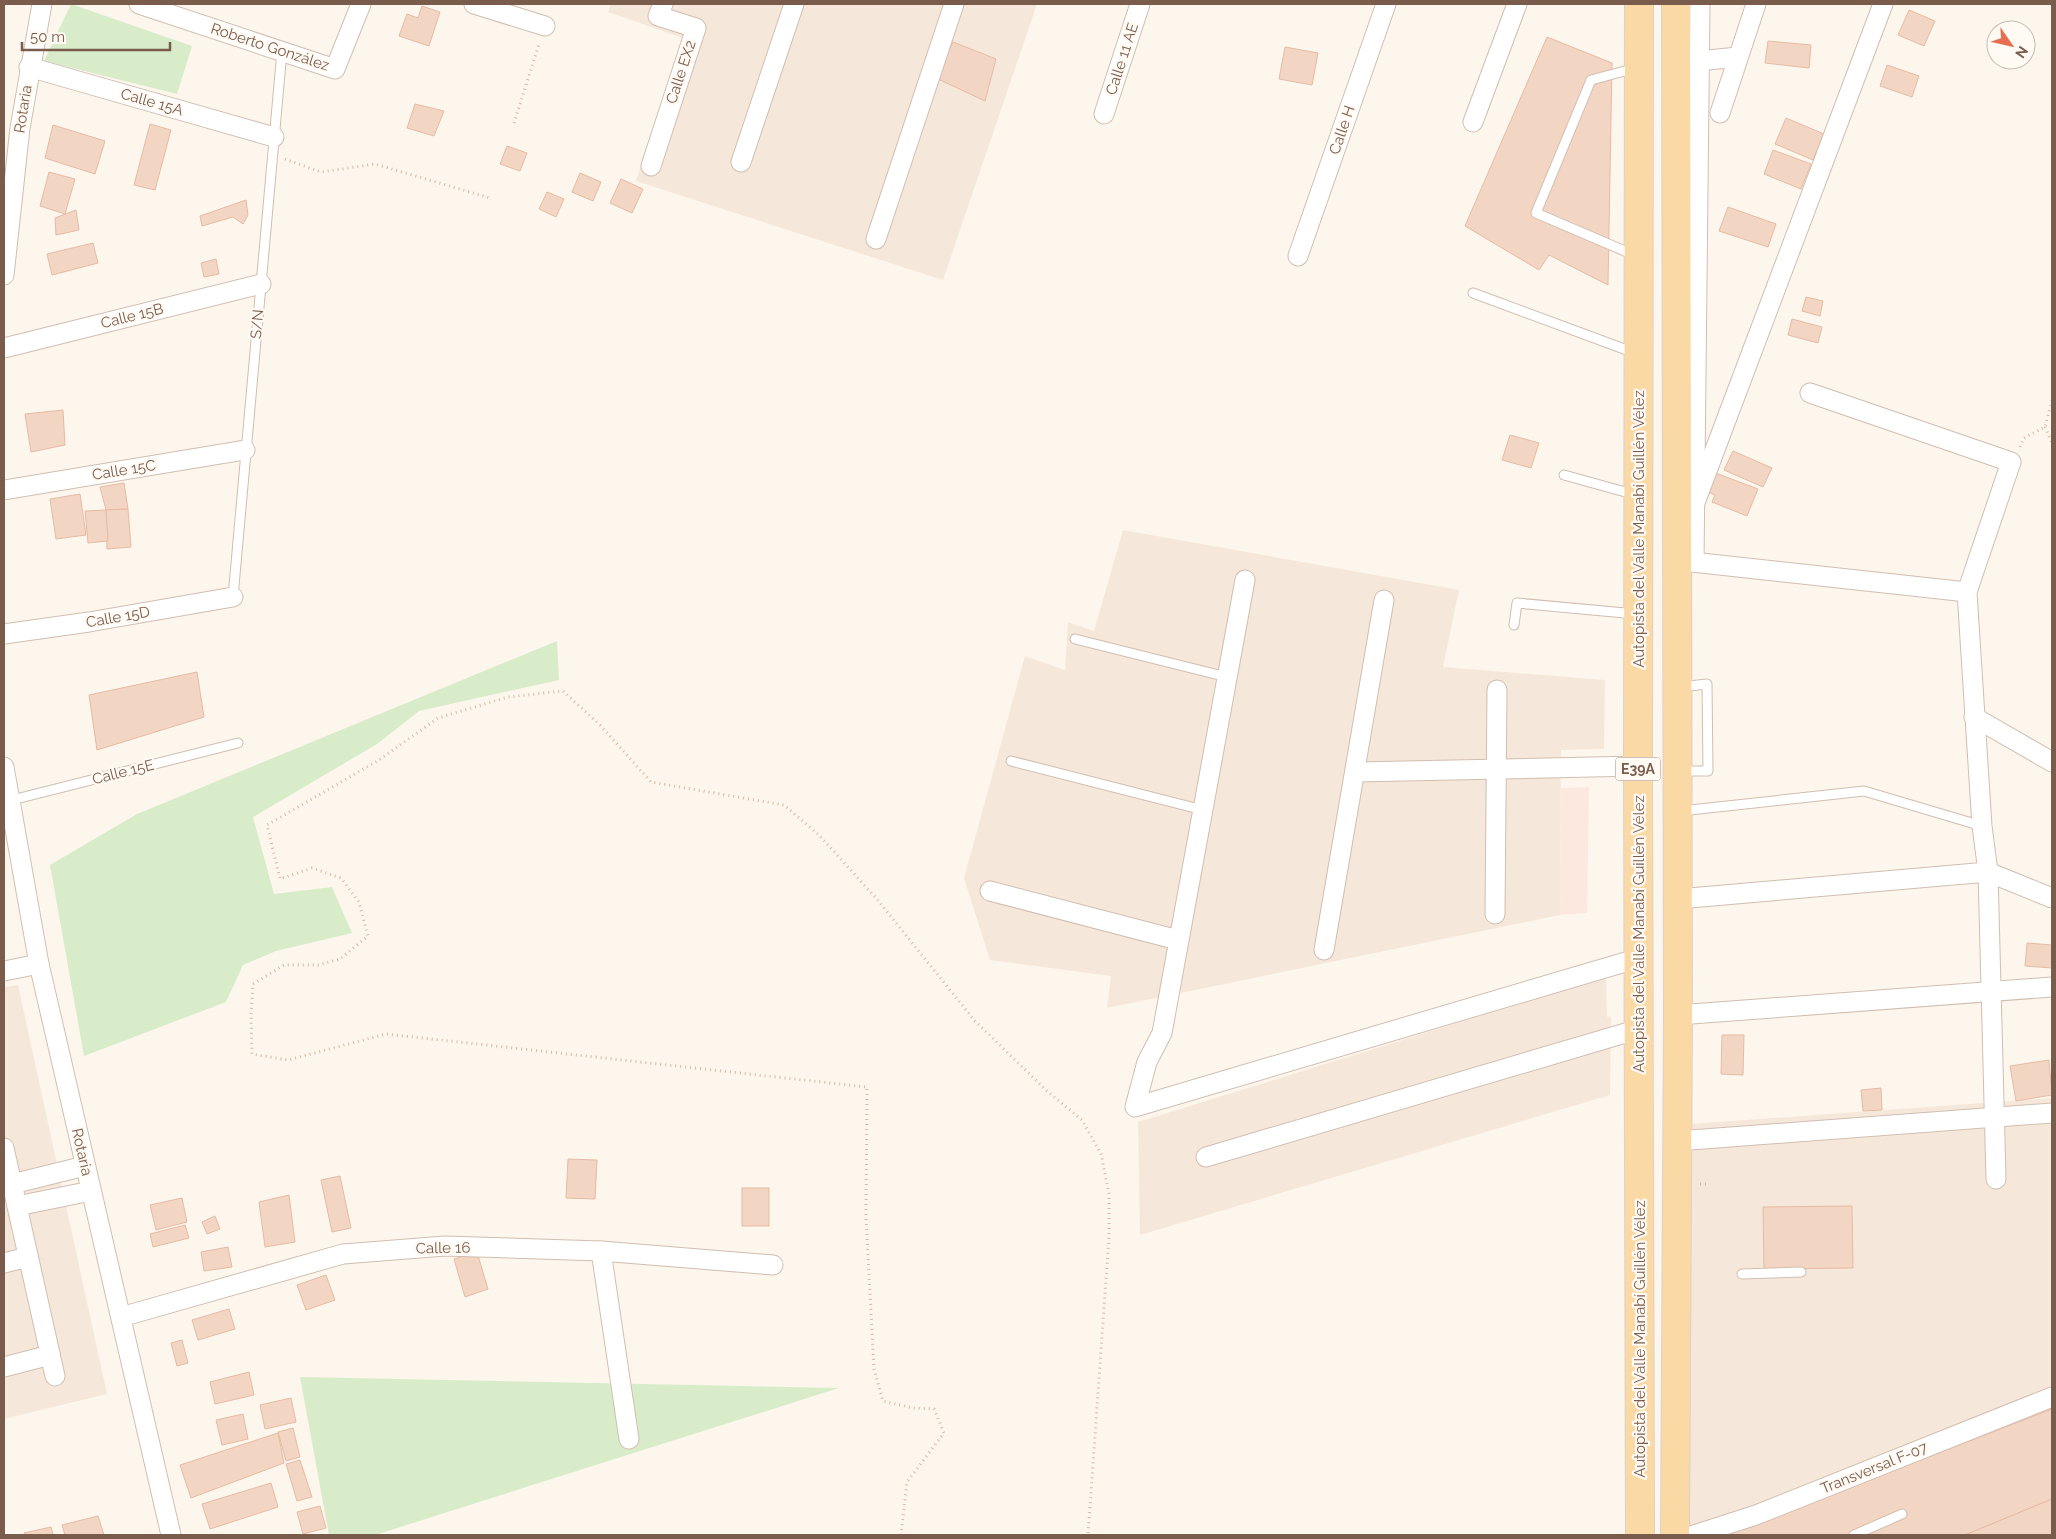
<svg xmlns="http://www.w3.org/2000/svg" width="2056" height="1539" font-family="Raleway,sans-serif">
	<rect width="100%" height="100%" fill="#fdf6ec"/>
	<g fill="#f5e8da">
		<path d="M 611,4 L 1037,4 L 943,280 L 636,181 L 683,38 L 608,12 Z"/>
		<path d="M 1123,530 L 1459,590 L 1443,667 L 1605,680 L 1604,749 L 1561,750 L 1560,915 L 1107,1008 L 1111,976 L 990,960 L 964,878 L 1025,656 L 1065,670 L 1068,622 L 1094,631 Z"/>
		<path d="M 1606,977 L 1607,1017 L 1611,1016 L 1610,1095 L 1140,1235 L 1138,1122 Z"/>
		<path d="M 18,985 L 107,1394 L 4,1419 L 4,987 Z"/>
		<path d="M 2052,1098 L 2052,1535 L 1689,1535 L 1689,1124 Z"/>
	</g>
	<path fill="#fde8e0" d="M 1589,787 L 1587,913 L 1560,915 L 1561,788 Z"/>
	<g fill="#d8ecc9">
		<path d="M 71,4 L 192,46 L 177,94 L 44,61 Z"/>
		<path d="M 557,641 L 559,680 L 419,711 L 377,744 L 253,817 L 274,894 L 332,887 L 352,933 L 276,951 L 243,965 L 226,1002 L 84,1056 L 50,865 L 137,814 Z"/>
		<path d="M 300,1377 L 839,1388 L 375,1535 L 329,1535 Z"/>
	</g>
	<g fill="#f3d5c3" stroke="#e6bba3">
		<path d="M 422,6 L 440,12 L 429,46 L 399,36 L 407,14 L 418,18 Z"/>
		<path d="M 1909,10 L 1935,21 L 1924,46 L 1898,35 Z"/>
		<path d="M 1547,37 L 1612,63 L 1608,285 L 1549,255 L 1539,270 L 1465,226 Z"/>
		<path d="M 1768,41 L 1811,45 L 1809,68 L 1765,63 Z"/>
		<path d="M 953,42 L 996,59 L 985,101 L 936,78 Z"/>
		<path d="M 1285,47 L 1318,53 L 1312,85 L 1279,79 Z"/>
		<path d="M 1887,65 L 1919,76 L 1912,97 L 1880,86 Z"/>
		<path d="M 415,104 L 444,111 L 434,136 L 407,128 Z"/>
		<path d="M 1786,118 L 1824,134 L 1813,160 L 1775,144 Z"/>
		<path d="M 150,124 L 171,130 L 155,190 L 134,185 Z"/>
		<path d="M 53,125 L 105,141 L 95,174 L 45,158 Z"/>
		<path d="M 507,146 L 527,153 L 520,171 L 500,164 Z"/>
		<path d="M 1773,150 L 1811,164 L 1801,189 L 1764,174 Z"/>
		<path d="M 49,172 L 75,179 L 65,214 L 40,206 Z"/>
		<path d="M 580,173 L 601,182 L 593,201 L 572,192 Z"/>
		<path d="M 621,179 L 643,189 L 632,213 L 610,203 Z"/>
		<path d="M 547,192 L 564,199 L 556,217 L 539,209 Z"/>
		<path d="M 246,200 L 248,215 L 243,224 L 233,217 L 202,226 L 200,216 Z"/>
		<path d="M 1728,207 L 1776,224 L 1768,247 L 1719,231 Z"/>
		<path d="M 76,210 L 79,230 L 56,235 L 55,218 Z"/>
		<path d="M 93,243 L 98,263 L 52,275 L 47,254 Z"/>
		<path d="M 216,259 L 219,274 L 204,277 L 201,263 Z"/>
		<path d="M 1806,297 L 1823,301 L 1820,316 L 1802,311 Z"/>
		<path d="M 1792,319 L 1822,327 L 1818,343 L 1788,335 Z"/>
		<path d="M 63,410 L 65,445 L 31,452 L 25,414 Z"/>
		<path d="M 1510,435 L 1539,443 L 1531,468 L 1502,460 Z"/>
		<path d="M 1733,451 L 1772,468 L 1763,487 L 1724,470 Z"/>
		<path d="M 1713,472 L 1758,489 L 1747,516 L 1712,502 L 1715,495 L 1706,491 Z"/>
		<path d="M 124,483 L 128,509 L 106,510 L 100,487 Z"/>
		<path d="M 80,494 L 86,535 L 56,539 L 50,499 Z"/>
		<path d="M 128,509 L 131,547 L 107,549 L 106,510 Z"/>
		<path d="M 106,510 L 108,541 L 88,543 L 85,511 Z"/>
		<path d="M 197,672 L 204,717 L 97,750 L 89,695 Z"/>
		<path d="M 2027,943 L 2052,945 L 2052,968 L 2025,966 Z"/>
		<path d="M 1722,1035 L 1744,1035 L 1743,1075 L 1721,1074 Z"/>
		<path d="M 2049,1060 L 2052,1095 L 2016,1101 L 2010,1066 Z"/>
		<path d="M 1881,1088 L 1882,1110 L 1863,1111 L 1861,1090 Z"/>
		<path d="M 568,1159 L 597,1160 L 595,1199 L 566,1198 Z"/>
		<path d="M 340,1176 L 351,1228 L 332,1232 L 321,1180 Z"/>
		<rect x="742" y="1188" width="27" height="38"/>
		<path d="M 289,1195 L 295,1242 L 265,1247 L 259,1202 Z"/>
		<path d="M 182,1198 L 187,1222 L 156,1230 L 150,1205 Z"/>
		<path d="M 1852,1206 L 1853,1268 L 1764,1269 L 1763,1207 Z"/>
		<path d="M 215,1216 L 220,1229 L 207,1234 L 202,1222 Z"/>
		<path d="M 185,1225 L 189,1238 L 153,1247 L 150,1234 Z"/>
		<path d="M 228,1247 L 232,1267 L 204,1271 L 201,1252 Z"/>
		<path d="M 477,1252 L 488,1289 L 465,1297 L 454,1259 Z"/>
		<path d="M 326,1275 L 335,1300 L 306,1310 L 297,1285 Z"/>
		<path d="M 229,1309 L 235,1329 L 198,1340 L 192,1320 Z"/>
		<path d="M 182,1340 L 188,1363 L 177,1366 L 171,1343 Z"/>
		<path d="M 249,1372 L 254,1395 L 215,1404 L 210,1382 Z"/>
		<path d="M 291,1398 L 296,1422 L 265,1429 L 260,1405 Z"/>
		<path d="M 2052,1409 L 2052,1499 L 1965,1535 L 1726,1535 Z"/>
		<path d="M 243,1414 L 248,1439 L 222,1445 L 216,1420 Z"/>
		<path d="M 293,1428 L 300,1457 L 286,1461 L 278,1432 Z"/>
		<path d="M 278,1433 L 284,1463 L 191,1498 L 180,1465 Z"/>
		<path d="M 300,1460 L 312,1497 L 297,1501 L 286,1464 Z"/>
		<path d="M 271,1483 L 278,1507 L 210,1529 L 202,1504 Z"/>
		<path d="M 2052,1499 L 2052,1535 L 1965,1535 Z"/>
		<path d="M 320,1506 L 326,1528 L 303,1534 L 297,1512 Z"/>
		<path d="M 98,1516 L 104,1535 L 65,1535 L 62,1525 Z"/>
		<path d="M 51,1527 L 53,1535 L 25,1535 L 24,1533 Z"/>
	</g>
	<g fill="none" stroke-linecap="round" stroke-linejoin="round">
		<defs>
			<g id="lane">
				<path d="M 1634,255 L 1536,213 L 1591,80 L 1636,68"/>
				<path d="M 1473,293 L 1635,353"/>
				<path d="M 1564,475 L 1636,495"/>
				<path d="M 233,597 L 282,51"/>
				<path d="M 1514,625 L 1517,603 L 1636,614"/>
				<path d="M 1075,639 L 1227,677"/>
				<path d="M 1011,761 L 1203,810"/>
				<path d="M 1680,771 L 1708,771 L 1707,684 L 1680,687"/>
				<path d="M 8,801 L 238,743"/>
				<path d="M 1681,811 L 1864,791 L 1982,826"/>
				<path d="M 1742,1274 L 1801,1272"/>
				<path d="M 1854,1535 L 1902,1514"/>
			</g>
			<g id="street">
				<path d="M 139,4 L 335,69 L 361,4"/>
				<path d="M 474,4 L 545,26"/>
				<path d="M 1688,62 L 1738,57"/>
				<path d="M 29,67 L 274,137"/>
				<path d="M 1720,113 L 1756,4"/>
				<path d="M 1104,114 L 1140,4"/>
				<path d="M 1473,122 L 1517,4"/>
				<path d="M 741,162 L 794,4"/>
				<path d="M 651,166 L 696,28 L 658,16 L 663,4"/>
				<path d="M 876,239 L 954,4"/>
				<path d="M 1298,256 L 1386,4"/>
				<path d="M 4,275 L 20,128 L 42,4"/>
				<path d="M 4,348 L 261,284"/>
				<path d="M 1810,393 L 2011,462 L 1967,592 L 1982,826 L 1988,872 L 1996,1179"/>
				<path d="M 4,490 L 245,450"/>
				<path d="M 1680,535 L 1696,500 L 1883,4"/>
				<path d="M 1683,561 L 1967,592"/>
				<path d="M 1694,562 L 1700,4"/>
				<path d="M 1245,580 L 1162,1033 L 1147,1062 L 1135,1107 L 1639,958"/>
				<path d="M 4,634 L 89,622 L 233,597"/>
				<path d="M 1974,717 L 2052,762"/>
				<path d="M 4,767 L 39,964 L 171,1535"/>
				<path d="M 1356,772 L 1638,766"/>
				<path d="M 990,891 L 1178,940"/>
				<path d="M 1678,899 L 1988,872 L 2052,898"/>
				<path d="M 1495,914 L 1497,690"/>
				<path d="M 1324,950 L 1384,600"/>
				<path d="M 4,971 L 39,964"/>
				<path d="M 1678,1015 L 2052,987"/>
				<path d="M 1677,1141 L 2052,1113"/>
				<path d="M 4,1148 L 55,1376"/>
				<path d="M 1206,1157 L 1639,1029"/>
				<path d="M 12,1184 L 85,1166"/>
				<path d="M 17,1206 L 91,1191"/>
				<path d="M 601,1251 L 629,1439"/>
				<path d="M 4,1263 L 28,1257"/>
				<path d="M 121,1317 L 343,1254 L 445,1246 L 601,1251 L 773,1265"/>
				<path d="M 4,1367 L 50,1355"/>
				<path d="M 1694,1535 L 1756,1515 L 2052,1397"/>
			</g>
			<g id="primary">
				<path d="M 1639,4 L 1638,766 L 1640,1535"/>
				<path d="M 1675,1535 L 1678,1015 L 1676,4"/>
			</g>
		</defs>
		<use href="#lane" stroke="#d1beb0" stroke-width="11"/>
		<use href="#street" stroke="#d1beb0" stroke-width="21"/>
		<use href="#primary" stroke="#dad1cd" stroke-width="30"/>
		<g stroke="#d9b8a5" stroke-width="3" stroke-dasharray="1 4" stroke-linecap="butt">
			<path d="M 514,123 L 539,44"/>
			<path d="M 285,159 L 321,172 L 375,164 L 490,198"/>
			<path d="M 2045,427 L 2052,443"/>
			<path d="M 2020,447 L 2024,438 L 2045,427 L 2052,400"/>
			<path d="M 1700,1184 L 1707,1184"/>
			<path d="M 901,1535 L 907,1482 L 944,1433 L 934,1409 L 913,1408 L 883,1401 L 874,1369 L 866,1217 L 867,1087 L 386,1034 L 288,1060 L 252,1054 L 251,1015 L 253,984 L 284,965 L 318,965 L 340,959 L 368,936 L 359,902 L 341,878 L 312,868 L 280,879 L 267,825 L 379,760 L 438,718 L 508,697 L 563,691 L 600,725 L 651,782 L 784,805 L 819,835 L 876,898 L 975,1021 L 1047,1091 L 1082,1120 L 1101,1154 L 1109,1194 L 1109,1237 L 1088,1535"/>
		</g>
		<use href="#lane" stroke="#fff" stroke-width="9"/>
		<use href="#street" stroke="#fff" stroke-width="19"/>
		<use href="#primary" stroke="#fbd9a5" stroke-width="28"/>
	</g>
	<g text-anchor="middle" stroke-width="4.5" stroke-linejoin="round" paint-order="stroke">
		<rect fill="#fffaf3" stroke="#a28b7f" stroke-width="1" x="1615.5" y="757.5" width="45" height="23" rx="4"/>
		<g font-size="14" font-weight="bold" fill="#7a5c4d">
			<text x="1638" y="774">E39A</text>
		</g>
		<g font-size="15" fill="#7a5c4d" stroke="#fffaf3">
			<text transform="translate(270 47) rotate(18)" y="5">Roberto González</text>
			<text transform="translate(1122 59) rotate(-72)" y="5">Calle 11 AE</text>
			<text transform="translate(681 72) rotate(-72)" y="5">Calle EX2</text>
			<text transform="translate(152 102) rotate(16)" y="5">Calle 15A</text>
			<text transform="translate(23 109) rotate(-81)" y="5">Rotaria</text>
			<text transform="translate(1342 130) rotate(-71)" y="5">Calle H</text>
			<text transform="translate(132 316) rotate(-14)" y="5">Calle 15B</text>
			<text transform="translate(257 324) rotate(-85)" y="5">S/N</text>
			<text transform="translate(124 470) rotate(-9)" y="5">Calle 15C</text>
			<text transform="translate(1639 529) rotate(-90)" y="5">Autopista del Valle Manabí Guillén Vélez</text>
			<text transform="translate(118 617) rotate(-10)" y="5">Calle 15D</text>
			<text transform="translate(123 772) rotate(-14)" y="5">Calle 15E</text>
			<text transform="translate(1639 934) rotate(-90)" y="5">Autopista del Valle Manabí Guillén Vélez</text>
			<text transform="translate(82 1152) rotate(77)" y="5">Rotaria</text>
			<text transform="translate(443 1248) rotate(-1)" y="5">Calle 16</text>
			<text transform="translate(1640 1339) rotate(-90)" y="5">Autopista del Valle Manabí Guillén Vélez</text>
			<text transform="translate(1874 1468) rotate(-22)" y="5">Transversal F-07</text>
		</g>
	</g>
	<rect width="2056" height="1539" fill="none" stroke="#7a5c4d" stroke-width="10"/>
	<g transform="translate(2011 45) rotate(124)"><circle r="24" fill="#fffaf3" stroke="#cabbb1"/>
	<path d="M0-4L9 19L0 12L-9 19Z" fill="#e76f51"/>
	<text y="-8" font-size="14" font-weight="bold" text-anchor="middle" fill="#7a5c4d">N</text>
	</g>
	<path d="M22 42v8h148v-8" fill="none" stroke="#7a5c4d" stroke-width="2.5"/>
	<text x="30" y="42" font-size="15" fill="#7a5c4d" stroke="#fffaf3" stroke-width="4" paint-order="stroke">50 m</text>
</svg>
